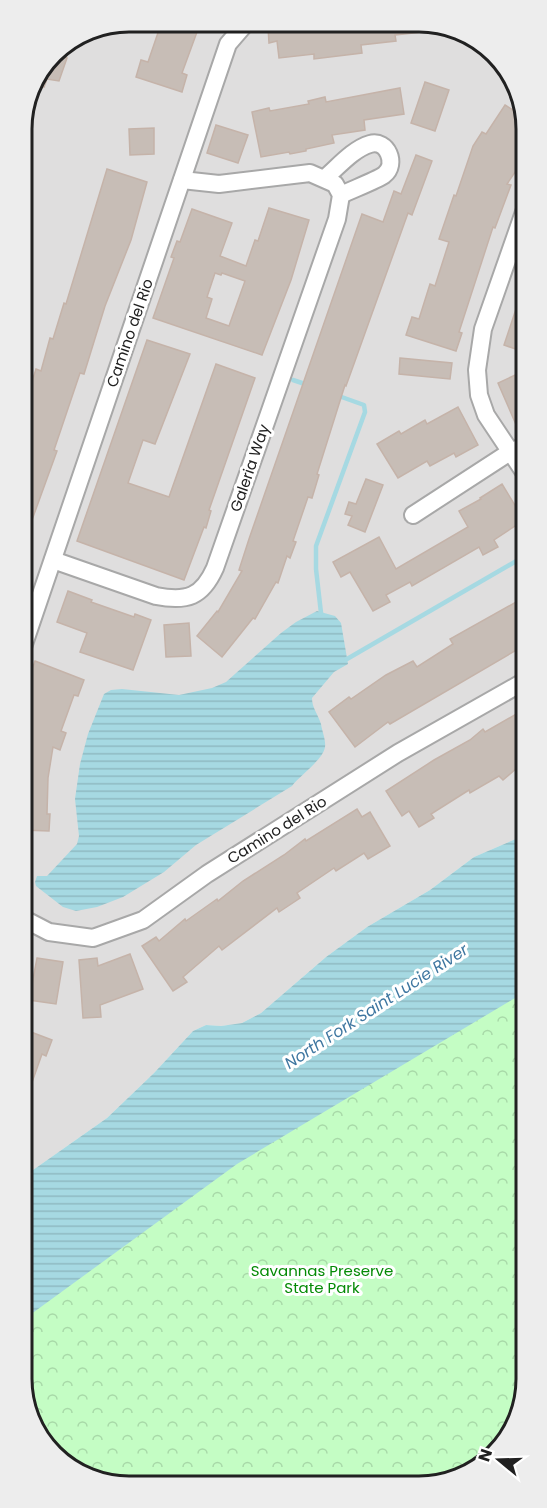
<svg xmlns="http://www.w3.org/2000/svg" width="547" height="1508" font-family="Poppins,sans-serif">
	<defs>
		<pattern id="park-crowns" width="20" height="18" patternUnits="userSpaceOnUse" patternTransform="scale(1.5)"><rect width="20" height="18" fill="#c4fdc4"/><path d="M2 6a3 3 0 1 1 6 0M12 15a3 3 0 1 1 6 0" fill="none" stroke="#a8d9a8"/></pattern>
		<pattern id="water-rules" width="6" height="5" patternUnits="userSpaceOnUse" patternTransform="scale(1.5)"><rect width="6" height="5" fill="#a6d9e2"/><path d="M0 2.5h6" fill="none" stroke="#8fbac2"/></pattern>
	</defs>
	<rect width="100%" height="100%" fill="#f2eee8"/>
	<path fill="#dfdede" d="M 128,21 L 440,23 L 495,53 L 524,107 L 525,835 L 474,857 L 430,890 L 367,927 L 326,957 L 261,1013 L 242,1023 L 221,1026 L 206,1025 L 193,1031 L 154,1073 L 107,1118 L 23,1177 L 21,121 L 32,81 L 57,48 Z"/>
	<path fill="url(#park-crowns)" d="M 525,928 L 526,1386 L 500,1450 L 440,1485 L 107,1485 L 53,1456 L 23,1401 L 23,1250 L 181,1125 Z"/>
	<g fill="url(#water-rules)">
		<path d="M 317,611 L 335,616 L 341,623 L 348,664 L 334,672 L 312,698 C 312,708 318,714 321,724 C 322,731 326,740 325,747 C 323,760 300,775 292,786 L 196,845 L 164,872 L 123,897 L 97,907 L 76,911 L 63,907 L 36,886 L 35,882 L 37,876 L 47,876 L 77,844 L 79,836 L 75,799 L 80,764 L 88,734 L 104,694 L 111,690 L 122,689 L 179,695 L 212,688 L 226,682 L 281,633 L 296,622 Z"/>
		<path d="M 525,835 L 525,992 L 237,1164 L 23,1320 L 23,1177 L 107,1118 L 154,1073 L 193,1031 L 206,1025 L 221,1026 L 242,1023 L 261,1013 L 326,957 L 367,927 L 430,890 L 474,857 Z"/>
	</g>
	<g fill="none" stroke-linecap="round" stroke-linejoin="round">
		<g stroke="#a6d9e2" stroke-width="4.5">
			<path d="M 293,380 L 308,385"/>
			<path d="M 321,613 L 316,569 L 316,546 L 365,412 L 364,405 L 336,395"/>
			<path d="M 347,659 L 525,556"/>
		</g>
	</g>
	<g fill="#c7bdb6" stroke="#c5b3a9" stroke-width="1.5" fill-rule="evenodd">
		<path d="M 162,21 L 201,21 L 182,73 L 187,75 L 182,92 L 136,77 L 141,60 L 148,62 Z"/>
		<path d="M 309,22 L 431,23 L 431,31 L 395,35 L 396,41 L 361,45 L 362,53 L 314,59 L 314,54 L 279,58 L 277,41 L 269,43 L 268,27 Z"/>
		<path d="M 54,53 L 67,58 L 59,81 L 47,79 L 44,87 L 31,83 Z"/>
		<path d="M 425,82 L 449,90 L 435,131 L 411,123 Z"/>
		<path d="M 400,88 L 404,114 L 364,120 L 365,130 L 332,135 L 334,143 L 306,149 L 306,151 L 290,154 L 289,152 L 261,157 L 252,112 L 269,108 L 270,111 L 309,104 L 308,101 L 325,97 L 326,102 Z"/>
		<path d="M 505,105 L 524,117 L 524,159 L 507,184 L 511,185 L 495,228 L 493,227 L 459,332 L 462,333 L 456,351 L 406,335 L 412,317 L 419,319 L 430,284 L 435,286 L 449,242 L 439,239 L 454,195 L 456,196 L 473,146 L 482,132 L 486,134 Z"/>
		<path d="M 216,125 L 248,135 L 238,163 L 207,153 Z"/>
		<path d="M 154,128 L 154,154 L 130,155 L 129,129 Z"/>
		<path d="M 416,155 L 432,161 L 412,215 L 408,213 L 355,361 L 346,386 L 345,385 L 317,474 L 319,475 L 312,498 L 308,497 L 293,541 L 296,542 L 290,558 L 287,556 L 278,583 L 276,582 L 255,619 L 253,618 L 222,657 L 197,636 L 217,611 L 218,612 L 242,571 L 239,570 L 249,539 L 362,214 L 383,222 L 394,191 L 401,194 Z"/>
		<path d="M 107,169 L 147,182 L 131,240 L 105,306 L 84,374 L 80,373 L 54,450 L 57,451 L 24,542 L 22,542 L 22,413 L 36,369 L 41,371 L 50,338 L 53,339 L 64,303 L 66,304 Z"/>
		<path d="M 269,208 L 309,220 L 291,280 L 262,355 L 153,318 L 174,258 L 171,257 L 177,241 L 180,242 L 192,209 L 232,223 L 220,256 L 246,266 L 255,240 L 258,241 ZM 215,273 L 221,275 L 222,273 L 245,281 L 229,326 L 206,318 L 212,299 L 207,297 Z"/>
		<path d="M 522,291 L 524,292 L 524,352 L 504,345 Z"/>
		<path d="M 147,340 L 190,354 L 155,444 L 143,440 L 128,483 L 169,497 L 216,364 L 255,378 L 209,510 L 211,511 L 206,528 L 204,527 L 184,580 L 77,541 Z"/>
		<path d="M 400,358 L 452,363 L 450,379 L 399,374 Z"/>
		<path d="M 524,371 L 524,436 L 521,436 L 498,383 Z"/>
		<path d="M 458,407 L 478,445 L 456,457 L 454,453 L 430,466 L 427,461 L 398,478 L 377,444 L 399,431 L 401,434 L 425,420 L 427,424 Z"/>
		<path d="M 366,479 L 383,485 L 365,532 L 348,525 L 352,516 L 345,514 L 349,502 L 356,504 Z"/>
		<path d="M 502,484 L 524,520 L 494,540 L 498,547 L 483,555 L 479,547 L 412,586 L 410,582 L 386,595 L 390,602 L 373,611 L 350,572 L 341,577 L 333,562 L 379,537 L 396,569 L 468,527 L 459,511 L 481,499 L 480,498 Z"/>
		<path d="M 68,591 L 92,600 L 91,602 L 134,617 L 135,614 L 151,620 L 133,670 L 80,652 L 87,633 L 57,622 Z"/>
		<path d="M 525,597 L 525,645 L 390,724 L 388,722 L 355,747 L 329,712 L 349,697 L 351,699 L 386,675 L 413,661 L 417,667 L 453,644 L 450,639 Z"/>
		<path d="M 189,623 L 191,656 L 166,657 L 164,625 Z"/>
		<path d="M 35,661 L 84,680 L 78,696 L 74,695 L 61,731 L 66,733 L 60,750 L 53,747 L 48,778 L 47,814 L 50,814 L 49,831 L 22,830 L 22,699 Z"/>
		<path d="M 525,709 L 525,761 L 503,780 L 499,776 L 470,793 L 469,790 L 431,814 L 434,818 L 419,827 L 409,811 L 402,816 L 386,791 L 434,760 L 470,740 L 483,729 L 485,732 Z"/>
		<path d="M 357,809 L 362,817 L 370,812 L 390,846 L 368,859 L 364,853 L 336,871 L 334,868 L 297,893 L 300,898 L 279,912 L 277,908 L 222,950 L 219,946 L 183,977 L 187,982 L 173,991 L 142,946 L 156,937 L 159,941 L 185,919 L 186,921 L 217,899 L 218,901 L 243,881 L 284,855 L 305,839 L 306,841 Z"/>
		<path d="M 130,954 L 143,989 L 100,1005 L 101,1017 L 83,1018 L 79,960 L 97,958 L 98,966 Z"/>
		<path d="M 37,958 L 63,962 L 56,1004 L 29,1000 Z"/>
		<path d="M 23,1029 L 52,1040 L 46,1056 L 42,1054 L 24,1105 L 23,1104 Z"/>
	</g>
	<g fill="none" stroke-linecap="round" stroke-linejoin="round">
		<defs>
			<g id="street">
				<path d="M 325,178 C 338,167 353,149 370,144 C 387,139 398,164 384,175 C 377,180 351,190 341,195"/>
				<path d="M 524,212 L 483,329 L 477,370 L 479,395 L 486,415 L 524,472"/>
				<path d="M 413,515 L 510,452 L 524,446"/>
				<path d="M 53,560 L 156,596 C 187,602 202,597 215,568 L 337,219 L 341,195 L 335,184 L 310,173 L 219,184 L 182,180"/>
				<path d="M 22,650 L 228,44 L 247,22"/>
				<path d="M 22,918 L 49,932 L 93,938 L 143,920 L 207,874 L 398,753 L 525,681"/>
			</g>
		</defs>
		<use href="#street" stroke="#a8a8a8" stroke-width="20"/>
		<use href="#street" stroke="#fff" stroke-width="16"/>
	</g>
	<g text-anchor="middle" stroke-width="6" stroke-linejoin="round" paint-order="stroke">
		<g font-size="15" fill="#212121" stroke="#fff">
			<text transform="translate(130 333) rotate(-71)" y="5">Camino del Rio</text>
			<text transform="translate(250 468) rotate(-71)" y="5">Galeria Way</text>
			<text transform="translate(277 830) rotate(-32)" y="5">Camino del Rio</text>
		</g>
		<g font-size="15" fill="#048a05" stroke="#fff">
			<text x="322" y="1276">Savannas Preserve<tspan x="322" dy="17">State Park</tspan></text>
		</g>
		<g font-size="16" font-style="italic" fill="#3e76a0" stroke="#fff">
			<text transform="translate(376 1006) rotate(-33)" y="6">North Fork Saint Lucie River</text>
		</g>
	</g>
	<path d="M0 0H547V1508H0ZM129 32H419A97 97 0 0 1 516 129V1379A97 97 0 0 1 419 1476H129A97 97 0 0 1 32 1379V129A97 97 0 0 1 129 32Z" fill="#ededed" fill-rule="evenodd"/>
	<path fill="none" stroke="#212121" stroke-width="3" d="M129 32H419A97 97 0 0 1 516 129V1379A97 97 0 0 1 419 1476H129A97 97 0 0 1 32 1379V129A97 97 0 0 1 129 32Z"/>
	<g transform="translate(499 1460) rotate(289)" stroke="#ffffff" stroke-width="4.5" paint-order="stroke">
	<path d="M0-4.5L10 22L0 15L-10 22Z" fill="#212121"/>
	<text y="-9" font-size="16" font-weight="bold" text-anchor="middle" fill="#212121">N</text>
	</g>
</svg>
